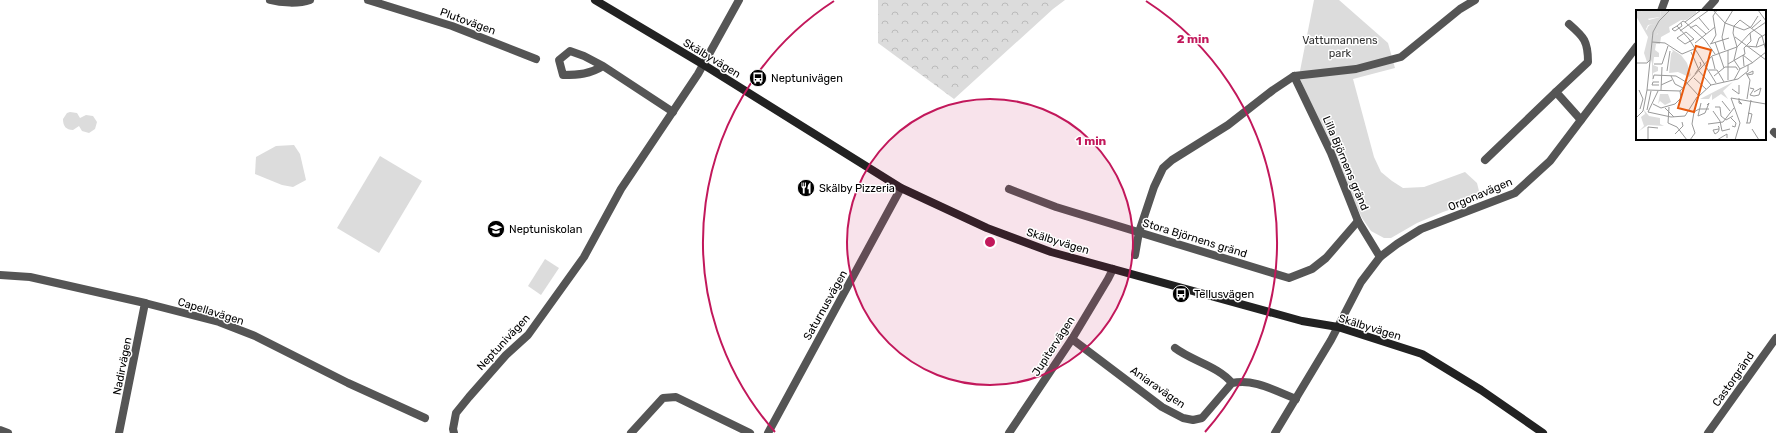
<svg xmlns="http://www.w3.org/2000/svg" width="1776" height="433" font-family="Rubik,sans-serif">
	<defs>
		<pattern id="forest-crowns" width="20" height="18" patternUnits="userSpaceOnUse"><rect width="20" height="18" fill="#dcdcdc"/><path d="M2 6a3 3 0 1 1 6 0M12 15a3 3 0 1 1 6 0" fill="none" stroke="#bbb"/></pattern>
	</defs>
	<rect width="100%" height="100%" fill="#fff"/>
	<g fill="#dcdcdc">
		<path d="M 1314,0 L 1339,0 L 1388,43 L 1395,68 L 1353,79 L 1374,157 L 1381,172 L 1392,181 L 1403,188 L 1424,187 L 1465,172 L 1477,183 L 1481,199 L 1443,212 L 1417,223 L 1391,238 L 1384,238 L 1371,231 L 1362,218 L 1331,153 L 1299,76 Z"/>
		<path d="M 70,112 L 77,113 L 80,118 L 86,115 L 93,116 L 97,122 L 95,129 L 89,133 L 82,131 L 79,126 L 73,130 C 66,130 63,126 63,119 L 67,113 Z"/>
		<path d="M 294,145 L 300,154 L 306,180 L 293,187 L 282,185 L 255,174 L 256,157 L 276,146 Z"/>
		<path d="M 380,156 L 422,181 L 379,253 L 337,228 Z"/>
		<path d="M 545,259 L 559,268 L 541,295 L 528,286 Z"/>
	</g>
	<path fill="url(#forest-crowns)" d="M 878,0 L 1065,0 L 1053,9 L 954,99 L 878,43 Z"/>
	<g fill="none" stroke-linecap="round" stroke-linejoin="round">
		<g stroke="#555" stroke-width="8">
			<path d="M 270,0 C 281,3 299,4 310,0"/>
			<path d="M 368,0 L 452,26 L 536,59"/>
			<path d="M 1661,11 L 1665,0"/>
			<path d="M 1705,11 L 1715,0"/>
			<path d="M 1569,24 C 1584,37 1588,41 1588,62 L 1556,92 L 1581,120"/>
			<path d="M 603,66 L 584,56 L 570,51 L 559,60 L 563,75 C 579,75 590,74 603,66 L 673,112"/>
			<path d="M 1294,76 L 1331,153 L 1358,221 L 1380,257"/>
			<path d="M 1774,132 L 1776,134"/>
			<path d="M 1485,160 L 1556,92"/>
			<path d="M 1009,189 L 1056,207 L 1289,278 L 1312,269 L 1326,258 L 1358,221"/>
			<path d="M 1135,255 L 1139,232 L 1154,187 L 1163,168 L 1172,160 L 1228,125 L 1273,90 L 1294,76 L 1356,69 L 1401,57 L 1460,9 L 1475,0"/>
			<path d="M 0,275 L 30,277 L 145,303 L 219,322 L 255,336 L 348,383 L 425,418"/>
			<path d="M 1072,339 L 1162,407 L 1183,418 L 1193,420 L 1202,418 L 1232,383 C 1254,378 1275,391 1296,399"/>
			<path d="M 1175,348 C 1192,361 1218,366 1232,383"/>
			<path d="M 0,430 L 8,433"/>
			<path d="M 119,433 L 145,303"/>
			<path d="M 454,433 L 453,429 L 456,413 L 469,397 L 506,355 L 528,335 L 584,257 L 621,189 L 698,74 L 739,0"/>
			<path d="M 631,433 L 663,398 L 676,397 L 750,433"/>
			<path d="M 768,433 L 901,188"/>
			<path d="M 1009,433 L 1072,339 L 1108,279 L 1113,269"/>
			<path d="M 1275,433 L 1331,340 L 1361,282 L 1380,257 L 1397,244 L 1421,229 L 1515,193 L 1550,161 L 1637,46"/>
			<path d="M 1708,433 L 1776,338"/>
		</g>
		<path stroke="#222" stroke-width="8" d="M 595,0 L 704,65 L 901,188 L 987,228 L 1051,252 L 1302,321 L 1338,327 L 1422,354 L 1481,390 L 1543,433"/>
	</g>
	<circle cx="990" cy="242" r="143" fill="#c2185b" fill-opacity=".12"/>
	<g fill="none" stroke="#c2185b" stroke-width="2">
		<circle cx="990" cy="242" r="143"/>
		<path d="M775 432A287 287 0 0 1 834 1M1146 1A287 287 0 0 1 1205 432"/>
	</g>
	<defs>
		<symbol id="bus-disc" viewBox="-11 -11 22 22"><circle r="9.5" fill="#000" stroke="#fff"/><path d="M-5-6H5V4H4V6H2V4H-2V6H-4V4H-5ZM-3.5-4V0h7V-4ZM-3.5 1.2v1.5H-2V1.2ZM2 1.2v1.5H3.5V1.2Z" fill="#fff"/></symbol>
		<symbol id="restaurant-disc" viewBox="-11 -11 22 22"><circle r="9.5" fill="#000" stroke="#fff"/><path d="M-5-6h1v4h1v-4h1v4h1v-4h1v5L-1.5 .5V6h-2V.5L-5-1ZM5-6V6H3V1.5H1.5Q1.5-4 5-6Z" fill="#fff"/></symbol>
		<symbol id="school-disc" viewBox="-11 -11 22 22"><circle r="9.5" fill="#000" stroke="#fff"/><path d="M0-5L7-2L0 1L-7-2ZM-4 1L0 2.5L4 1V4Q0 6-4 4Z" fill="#fff"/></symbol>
	</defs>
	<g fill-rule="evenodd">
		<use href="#bus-disc" x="748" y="68" width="20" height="20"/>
		<use href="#restaurant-disc" x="796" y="178" width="20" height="20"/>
		<use href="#school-disc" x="486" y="219" width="20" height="20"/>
		<use href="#bus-disc" x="1171" y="284" width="20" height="20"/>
	</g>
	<g text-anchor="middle" stroke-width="3" stroke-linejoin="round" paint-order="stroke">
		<g font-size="11" fill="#000" stroke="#fff">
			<text transform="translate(468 21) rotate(20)" y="4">Plutovägen</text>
			<text transform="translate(712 58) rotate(31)" y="4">Skälbyvägen</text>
			<text transform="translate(1346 163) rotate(67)" y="4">Lilla Björnens gränd</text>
			<text transform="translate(1480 194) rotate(-23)" y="4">Orgonavägen</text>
			<text transform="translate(1195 238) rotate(17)" y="4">Stora Björnens gränd</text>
			<text transform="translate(1058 241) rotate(17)" y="4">Skälbyvägen</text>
			<text transform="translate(825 305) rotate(-61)" y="4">Saturnusvägen</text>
			<text transform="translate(211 311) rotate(17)" y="4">Capellavägen</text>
			<text transform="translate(1370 327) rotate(17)" y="4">Skälbyvägen</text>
			<text transform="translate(503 342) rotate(-47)" y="4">Neptunivägen</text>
			<text transform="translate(1053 346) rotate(-57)" y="4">Jupitervägen</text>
			<text transform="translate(122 366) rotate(-79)" y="4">Nadirvägen</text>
			<text transform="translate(1733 379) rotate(-55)" y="4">Castorgränd</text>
			<text transform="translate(1158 387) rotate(35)" y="4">Aniaravägen</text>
		</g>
		<g font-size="11" fill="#333" stroke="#fff">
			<text x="1340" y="44">Vattumannens<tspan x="1340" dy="13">park</tspan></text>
		</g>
		<g font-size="11" fill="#000" stroke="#fff" text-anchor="start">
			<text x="771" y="82">Neptunivägen</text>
			<text x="819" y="192">Skälby Pizzeria</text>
			<text x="509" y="233">Neptuniskolan</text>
			<text x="1194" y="298">Tellusvägen</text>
		</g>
	</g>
	<g transform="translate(1636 10)">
		<rect width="130" height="130" fill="#fff"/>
		<path d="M 4,0 L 25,0 L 24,7 L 11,9 ZM11 20a6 6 0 1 1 12 0a6 6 0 1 1-12 0Z" fill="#dcdcdc"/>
		<path d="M 0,0 L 4,0 L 13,10 L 24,7 L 25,0 L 60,0 L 60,3 L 50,10 L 45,10 L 33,17 L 34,22 L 25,27 L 24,34 L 20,34 L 19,40 L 23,43 L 23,47 L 18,47 L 17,55 L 22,57 L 22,61 L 17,63 L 16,74 L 16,53 L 15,50 L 11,52 L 8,43 L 12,27 L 0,6 ZM 18,14 L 22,24 L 16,26 L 10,19 L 12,15 ZM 34,38 L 45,45 L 51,53 L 55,65 L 53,67 L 42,62 L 33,63 L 35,44 L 37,41 ZM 97,72 L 87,81 L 92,89 L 85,84 L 76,90 L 76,84 L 73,89 L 64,89 ZM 24,84 L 32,84 L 35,92 L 29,95 L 24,91 L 22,94 ZM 8,100 L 13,106 L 24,108 L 24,114 L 28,116 L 12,115 L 3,121 L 8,116 L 5,107 L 9,104 Z" fill="#dcdcdc" fill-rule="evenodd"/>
		<path fill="none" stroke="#999" stroke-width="1" d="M 65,0 L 49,12 L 69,30 L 79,44M 77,0 L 89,13 L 108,20 L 115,17 L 122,6M 122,0 L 130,11M 63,8 L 73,20M 45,13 L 46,16 L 39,21 L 37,20 L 36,19 L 41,16 L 47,11 L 49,12M 41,16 L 53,29 L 80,73M 54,18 L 60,15 L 70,24M 116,18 L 125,10M 44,21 L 73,0M 50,22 L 58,29 L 49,34 L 41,28 ZM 99,27 L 130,50M 16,32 L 29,33 L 46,44 L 58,39M 79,32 L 88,58M 59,33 L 79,17M 74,34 L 93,28M 75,34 L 80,25 L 77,6 L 81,0M 110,36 L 121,37 L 129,34M 120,37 L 123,28 L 130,24M 89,40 L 86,27 L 89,13 L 97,0M 92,40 L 92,70M 55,42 L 63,60M 76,47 L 79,59M 0,53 L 11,53 L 14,50M 18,54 L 26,54 L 32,36M 92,54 L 109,44 L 108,38 L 115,31 L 114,23M 108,56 L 107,45 L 117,53M 104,59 L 98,50 L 101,37 L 97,23 L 98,16 L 104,10 L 126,26 L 130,41M 73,60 L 81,60 L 88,72M 31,61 L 34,41M 63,61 L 75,75M 110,63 L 114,70 L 111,89M 59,64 L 65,55 L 64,52M 111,64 L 117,61 L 117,64 L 111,65M 35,66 L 39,74 L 47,78M 78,66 L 89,57 L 100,57 L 102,60M 58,68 L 70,79M 17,69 L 18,65 L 40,66 L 50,72 L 63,86 L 75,75 L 102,69 L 112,61 L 112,55M 98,70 L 104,59 L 116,53 L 130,42M 23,75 L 16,75 L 17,72 L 23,72M 25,75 L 36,70M 114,78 L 118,79 L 114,85 L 118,86 L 123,85 L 125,78 L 118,82M 96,79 L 103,84 L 103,75M 3,80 L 7,89 L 4,99M 11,80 L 44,81 L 76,46 L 101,37 L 114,23 L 130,12M 25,80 L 26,57M 22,81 L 12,102 L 35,107 L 49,106 L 61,87M 86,91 L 94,101M 103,91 L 106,94 L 103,93 L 103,88M 65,93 L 62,106 L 69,103 L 73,93 L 71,95M 17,94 L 25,98 L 39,94 L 45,88 L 44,81M 33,97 L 32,113 L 41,117 L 51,130M 79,97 L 84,97 L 85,106 L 90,110 L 97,106M 29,98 L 38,107M 11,100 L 15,81M 77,101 L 84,111 L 86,121 L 94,119M 0,108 L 7,101 L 11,80 L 17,22 L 23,11 L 34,0M 95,108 L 100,113 L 99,117 L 96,116M 110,113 L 114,113 L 116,104 L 112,103M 111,113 L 115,90M 72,114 L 87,112 L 98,98M 82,116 L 83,117 L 83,120 L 82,122 L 79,124 L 77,120 L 83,119M 116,119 L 123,130M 39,124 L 47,116 L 46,112M 12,130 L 12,117 L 22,118M 54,130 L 59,123 L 56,114 L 58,102 L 63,99 L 73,99M 81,130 L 91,124 L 91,128M 99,130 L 104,113 L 95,88 L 130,94"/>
		<path fill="#e8590c" fill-opacity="0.15" stroke="#e8590c" stroke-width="2" d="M 60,36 L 75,40 L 58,102 L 42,98 Z"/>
		<rect width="130" height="130" fill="none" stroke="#000" stroke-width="2"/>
	</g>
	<circle cx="990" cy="242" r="6" fill="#c2185b" stroke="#fff" stroke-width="2"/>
	<g font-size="12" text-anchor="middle" font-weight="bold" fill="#c2185b" stroke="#fff" stroke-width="3" stroke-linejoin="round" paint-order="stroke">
		<text x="1193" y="43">2 min</text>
		<text x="1091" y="145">1 min</text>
	</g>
</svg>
